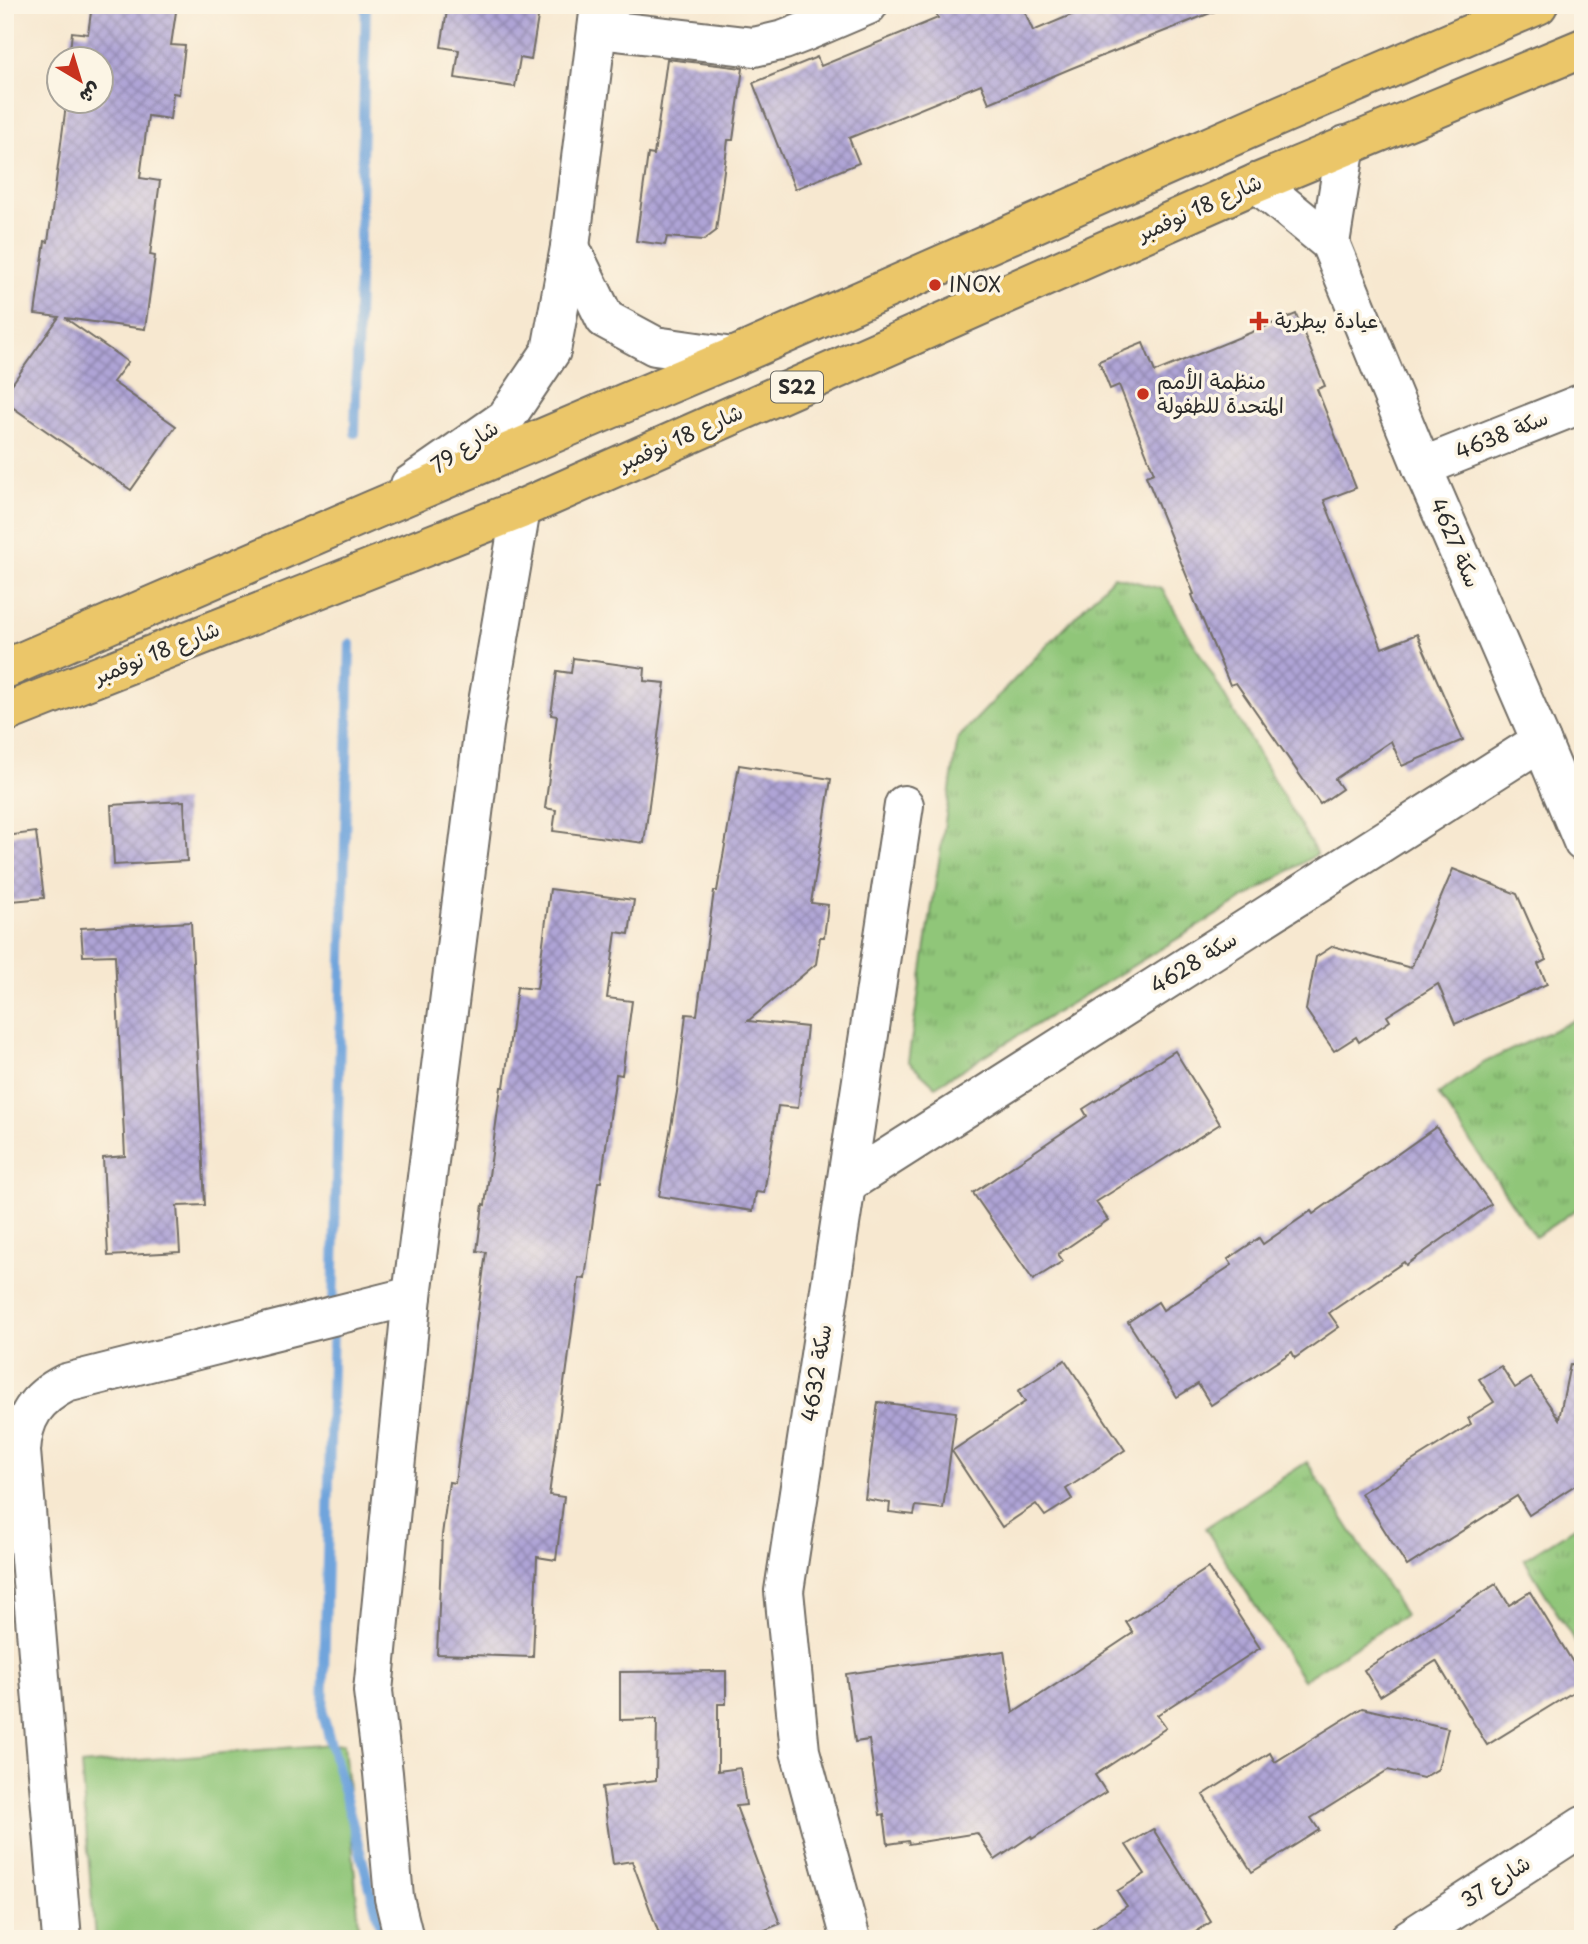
<svg xmlns="http://www.w3.org/2000/svg" width="1588" height="1944" font-family="'Playpen Sans','Playpen Sans Arabic',sans-serif">
	<defs>
		<pattern id="grass-tufts" width="24" height="20" patternUnits="userSpaceOnUse" patternTransform="scale(1.75)"><rect width="24" height="20" fill="#90c679"/><path d="M3 7l-1-3M5 7V3M7 7l1-3M15 17l-1-3M17 17v-4M19 17l1-3" fill="none" stroke="#76a163"/></pattern>
		<pattern id="building-cross-hatch" width="8" height="8" patternUnits="userSpaceOnUse" patternTransform="scale(1.75)"><rect width="8" height="8" fill="#afa4d6"/><path d="M0 0l8 8M0 8l8-8" fill="none" stroke="#8f86ae"/></pattern>
	</defs>
	<rect width="100%" height="100%" fill="#fcf5e5"/>
	<filter id="ink" filterUnits="userSpaceOnUse"><feTurbulence type="fractalNoise" baseFrequency=".0143" numOctaves="2"/><feDisplacementMap in="SourceGraphic" scale="14" xChannelSelector="R" yChannelSelector="G"/><feConvolveMatrix kernelMatrix="1 2 1 2 8 2 1 2 1" color-interpolation-filters="sRGB"/></filter>
	<filter id="wash" filterUnits="userSpaceOnUse"><feTurbulence type="fractalNoise" baseFrequency=".00686" numOctaves="4" result="noise"/><feDisplacementMap in="SourceGraphic" scale="28" xChannelSelector="R" yChannelSelector="G"/><feGaussianBlur stdDeviation="1.57" result="paint"/><feColorMatrix in="noise" values="0 0 0 0 0 0 0 0 0 0 0 0 0 0 0 0 0 1.4 0 .05"/><feComposite in="paint" operator="in"/></filter>
	<g filter="url(#wash)">
		<rect width="100%" height="100%" fill="#f7e8d0"/>
		<g fill="url(#grass-tufts)" stroke="#5e7852" stroke-width="2">
			<path d="M 1114,576 L 1162,589 L 1317,854 L 935,1086 L 908,1061 L 958,738 Z"/>
			<path d="M 1579,1018 L 1583,1024 L 1583,1205 L 1535,1237 L 1438,1094 L 1485,1062 Z"/>
			<path d="M 1307,1462 L 1405,1615 L 1303,1680 L 1205,1528 Z"/>
			<path d="M 1583,1522 L 1583,1655 L 1524,1559 Z"/>
		</g>
		<path fill="#90c679" stroke="#5e7852" stroke-width="2" d="M 344,1743 L 360,1939 L 95,1939 L 81,1765 Z"/>
		<g fill="none" stroke-linecap="round" stroke-linejoin="round">
			<g stroke="#70a4dc" stroke-width="10">
				<path d="M 355,433 L 366,5"/>
				<path d="M 333,1308 L 350,644"/>
				<path d="M 333,1323 L 323,1715 L 384,1939"/>
			</g>
		</g>
		<g id="blocks">
			<g fill="url(#building-cross-hatch)">
				<path d="M 92,5 L 177,5 L 171,45 L 185,46 L 179,94 L 173,93 L 170,119 L 148,116 L 140,178 L 160,181 L 150,255 L 155,256 L 145,329 L 65,318 L 128,362 L 113,382 L 176,426 L 131,490 L 5,402 L 5,394 L 59,317 L 35,314 L 45,241 L 48,242 L 66,105 L 63,104 L 63,102 L 102,102 L 102,60 L 69,60 L 72,32 L 88,34 Z"/>
				<path d="M 448,5 L 540,5 L 531,60 L 520,58 L 515,87 L 455,78 L 459,50 L 441,47 Z"/>
				<path d="M 949,5 L 1022,5 L 1033,31 L 1095,5 L 1228,6 L 1072,68 L 989,103 L 981,84 L 849,138 L 859,163 L 795,189 L 753,83 L 817,57 L 821,66 L 938,18 L 935,11 Z"/>
				<path d="M 667,59 L 743,68 L 733,140 L 728,140 L 716,231 L 704,240 L 667,237 L 665,245 L 636,241 L 648,154 L 654,155 Z"/>
				<path d="M 1296,314 L 1325,386 L 1317,389 L 1356,488 L 1324,500 L 1382,648 L 1417,634 L 1463,740 L 1402,766 L 1391,741 L 1335,779 L 1342,789 L 1320,804 L 1236,683 L 1230,685 L 1192,595 L 1194,594 L 1146,476 L 1154,473 L 1119,385 L 1110,389 L 1099,361 L 1143,343 L 1155,372 Z"/>
				<path d="M 573,658 L 645,668 L 644,681 L 665,683 L 644,843 L 553,831 L 556,810 L 545,808 L 557,716 L 551,715 L 557,671 L 571,673 Z"/>
				<path d="M 739,765 L 831,779 L 811,903 L 828,905 L 824,937 L 820,937 L 816,964 L 748,1021 L 807,1027 L 798,1108 L 778,1106 L 764,1193 L 756,1192 L 753,1211 L 659,1196 L 677,1092 L 686,1014 L 697,1015 L 714,891 L 717,891 Z"/>
				<path d="M 184,801 L 187,861 L 114,865 L 111,805 Z"/>
				<path d="M 36,832 L 44,898 L 12,901 L 5,836 Z"/>
				<path d="M 1453,869 L 1517,894 L 1546,960 L 1538,964 L 1547,984 L 1455,1024 L 1438,984 L 1387,1016 L 1390,1021 L 1359,1042 L 1356,1037 L 1334,1051 L 1306,1010 L 1316,957 L 1333,946 L 1411,968 Z"/>
				<path d="M 550,889 L 634,900 L 629,934 L 616,932 L 607,998 L 632,1001 L 622,1075 L 616,1074 L 601,1182 L 598,1182 L 585,1279 L 579,1278 L 566,1376 L 565,1376 L 549,1495 L 564,1497 L 556,1560 L 537,1557 L 533,1657 L 437,1654 L 442,1535 L 449,1482 L 455,1483 L 486,1252 L 477,1251 L 483,1204 L 485,1205 L 501,1087 L 504,1087 L 517,987 L 537,989 Z"/>
				<path d="M 191,922 L 205,1205 L 177,1206 L 180,1252 L 108,1256 L 103,1158 L 125,1156 L 115,955 L 83,956 L 81,928 Z"/>
				<path d="M 1175,1051 L 1220,1124 L 1096,1202 L 1108,1220 L 1058,1254 L 1063,1261 L 1033,1280 L 973,1193 L 1087,1116 L 1083,1109 Z"/>
				<path d="M 1436,1127 L 1491,1204 L 1406,1265 L 1404,1262 L 1329,1313 L 1339,1327 L 1295,1358 L 1292,1352 L 1211,1405 L 1198,1384 L 1177,1397 L 1128,1322 L 1158,1302 L 1163,1310 L 1232,1265 L 1228,1259 L 1259,1238 L 1263,1244 L 1311,1211 L 1313,1214 Z"/>
				<path d="M 1065,1360 L 1125,1450 L 1066,1489 L 1072,1499 L 1045,1516 L 1036,1504 L 1002,1527 L 952,1451 L 1025,1402 L 1018,1391 Z"/>
				<path d="M 1570,1364 L 1583,1365 L 1583,1480 L 1529,1515 L 1517,1496 L 1407,1566 L 1361,1493 L 1471,1424 L 1468,1418 L 1494,1402 L 1479,1379 L 1501,1366 L 1515,1388 L 1531,1378 L 1559,1419 Z"/>
				<path d="M 878,1402 L 956,1412 L 943,1509 L 916,1506 L 914,1515 L 889,1512 L 890,1503 L 865,1499 Z"/>
				<path d="M 1208,1568 L 1260,1648 L 1157,1715 L 1166,1728 L 1095,1775 L 1106,1792 L 1032,1839 L 1031,1836 L 995,1860 L 977,1833 L 909,1844 L 908,1841 L 888,1844 L 884,1814 L 880,1815 L 869,1740 L 855,1742 L 846,1674 L 1004,1651 L 1013,1713 L 1133,1633 L 1126,1622 Z"/>
				<path d="M 1496,1584 L 1509,1605 L 1530,1592 L 1583,1679 L 1583,1686 L 1487,1745 L 1436,1661 L 1380,1696 L 1364,1670 Z"/>
				<path d="M 726,1671 L 726,1704 L 718,1704 L 718,1771 L 740,1768 L 746,1805 L 736,1806 L 780,1924 L 742,1939 L 661,1939 L 632,1861 L 613,1864 L 602,1787 L 656,1780 L 657,1719 L 620,1720 L 620,1672 Z"/>
				<path d="M 1362,1708 L 1448,1728 L 1438,1769 L 1423,1778 L 1388,1770 L 1311,1818 L 1319,1830 L 1252,1872 L 1203,1795 L 1270,1753 L 1275,1762 Z"/>
				<path d="M 1153,1829 L 1211,1922 L 1185,1939 L 1076,1939 L 1127,1906 L 1117,1891 L 1145,1874 L 1126,1845 Z"/>
			</g>
		</g>
	</g>
	<g filter="url(#ink)">
		<use href="#blocks" fill-opacity="0" stroke="#726d65" stroke-width="2"/>
		<g fill="none" stroke-linecap="round" stroke-linejoin="round">
			<defs>
				<g id="minor">
					<path d="M 598,29 L 754,47 L 784,40 L 807,31 L 868,5"/>
					<path d="M 1257,183 L 1330,243 L 1422,467 L 1541,741 L 1583,842"/>
					<path d="M 1330,243 L 1346,145"/>
					<path d="M 570,247 L 605,319 L 655,346 L 733,357"/>
					<path d="M 1422,467 L 1583,403"/>
					<path d="M 410,485 L 506,418 L 551,351 L 570,247 L 600,5"/>
					<path d="M 846,1184 L 1541,741"/>
					<path d="M 62,1939 L 21,1451 C 23,1417 36,1398 66,1383 L 412,1296"/>
					<path d="M 404,1939 L 394,1898 L 383,1773 L 373,1691 L 412,1296 L 484,726 L 521,509"/>
					<path d="M 851,1939 L 800,1751 L 784,1591 L 904,805"/>
					<path d="M 1409,1939 L 1583,1826"/>
				</g>
				<g id="major">
					<path d="M 5,669 L 373,510 L 733,357 L 1283,114 L 1538,5"/>
					<path d="M 5,713 L 521,509 L 1257,183 L 1583,48"/>
				</g>
			</defs>
			<use href="#minor" stroke="#726d65" stroke-width="42"/>
			<use href="#major" stroke="#726d65" stroke-width="42"/>
			<use href="#minor" stroke="#fff" stroke-width="38"/>
			<use href="#major" stroke="#ebc669" stroke-width="38"/>
		</g>
	</g>
	<g fill="#c8321e" stroke="#fcf5e5" stroke-width="2.5">
		<circle cx="935" cy="285" r="7"/>
		<path d="M1255.5 310.5h7v7h7v7h-7v7h-7v-7h-7v-7h7z"/>
		<circle cx="1143" cy="394" r="7"/>
	</g>
	<g text-anchor="middle" stroke-width="7" stroke-linejoin="round" paint-order="stroke">
		<rect fill="#fcf5e5" stroke="#6a6863" stroke-width="2" x="771" y="371.5" width="52" height="31" rx="5"/>
		<g font-size="19" font-weight="bold" fill="#2b2b2b">
			<text x="797" y="394">S22</text>
		</g>
		<g font-size="21" fill="#2b2b2b" stroke="#fcf5e5">
			<text transform="translate(1200 208) rotate(-24)" y="7">شارع 18 نوفمبر</text>
			<text transform="translate(1502 435) rotate(-22)" y="7">سكة 4638</text>
			<text transform="translate(681 438) rotate(-24)" y="7">شارع 18 نوفمبر</text>
			<text transform="translate(465 447) rotate(-34)" y="7">79 شارع</text>
			<text transform="translate(1455 543) rotate(67)" y="7">سكة 4627</text>
			<text transform="translate(157 653) rotate(-22)" y="7">شارع 18 نوفمبر</text>
			<text transform="translate(1194 963) rotate(-32)" y="7">سكة 4628</text>
			<text transform="translate(817 1373) rotate(-81)" y="7">سكة 4632</text>
			<text transform="translate(1496 1882) rotate(-33)" y="7">شارع 37</text>
		</g>
		<g font-size="21" fill="#2b2b2b" stroke="#fcf5e5" text-anchor="start">
			<text x="949" y="292">INOX</text>
			<text x="1275" y="328">عيادة بيطرية</text>
			<text x="1157" y="389">منظمة الأمم<tspan x="1157" dy="24">المتحدة للطفولة</tspan></text>
		</g>
	</g>
	<rect width="1588" height="1944" fill="none" stroke="#fcf5e5" stroke-width="28"/>
	<g transform="translate(80 80) rotate(142)"><circle r="33" fill="#fcf5e5" stroke="#a8a49b" stroke-width="2"/>
	<path d="M0-5L12 26L0 18L-12 26Z" fill="#c8321e"/>
	<text y="-10" font-size="19" font-weight="bold" text-anchor="middle" fill="#2b2b2b">ش</text>
	</g>
</svg>
